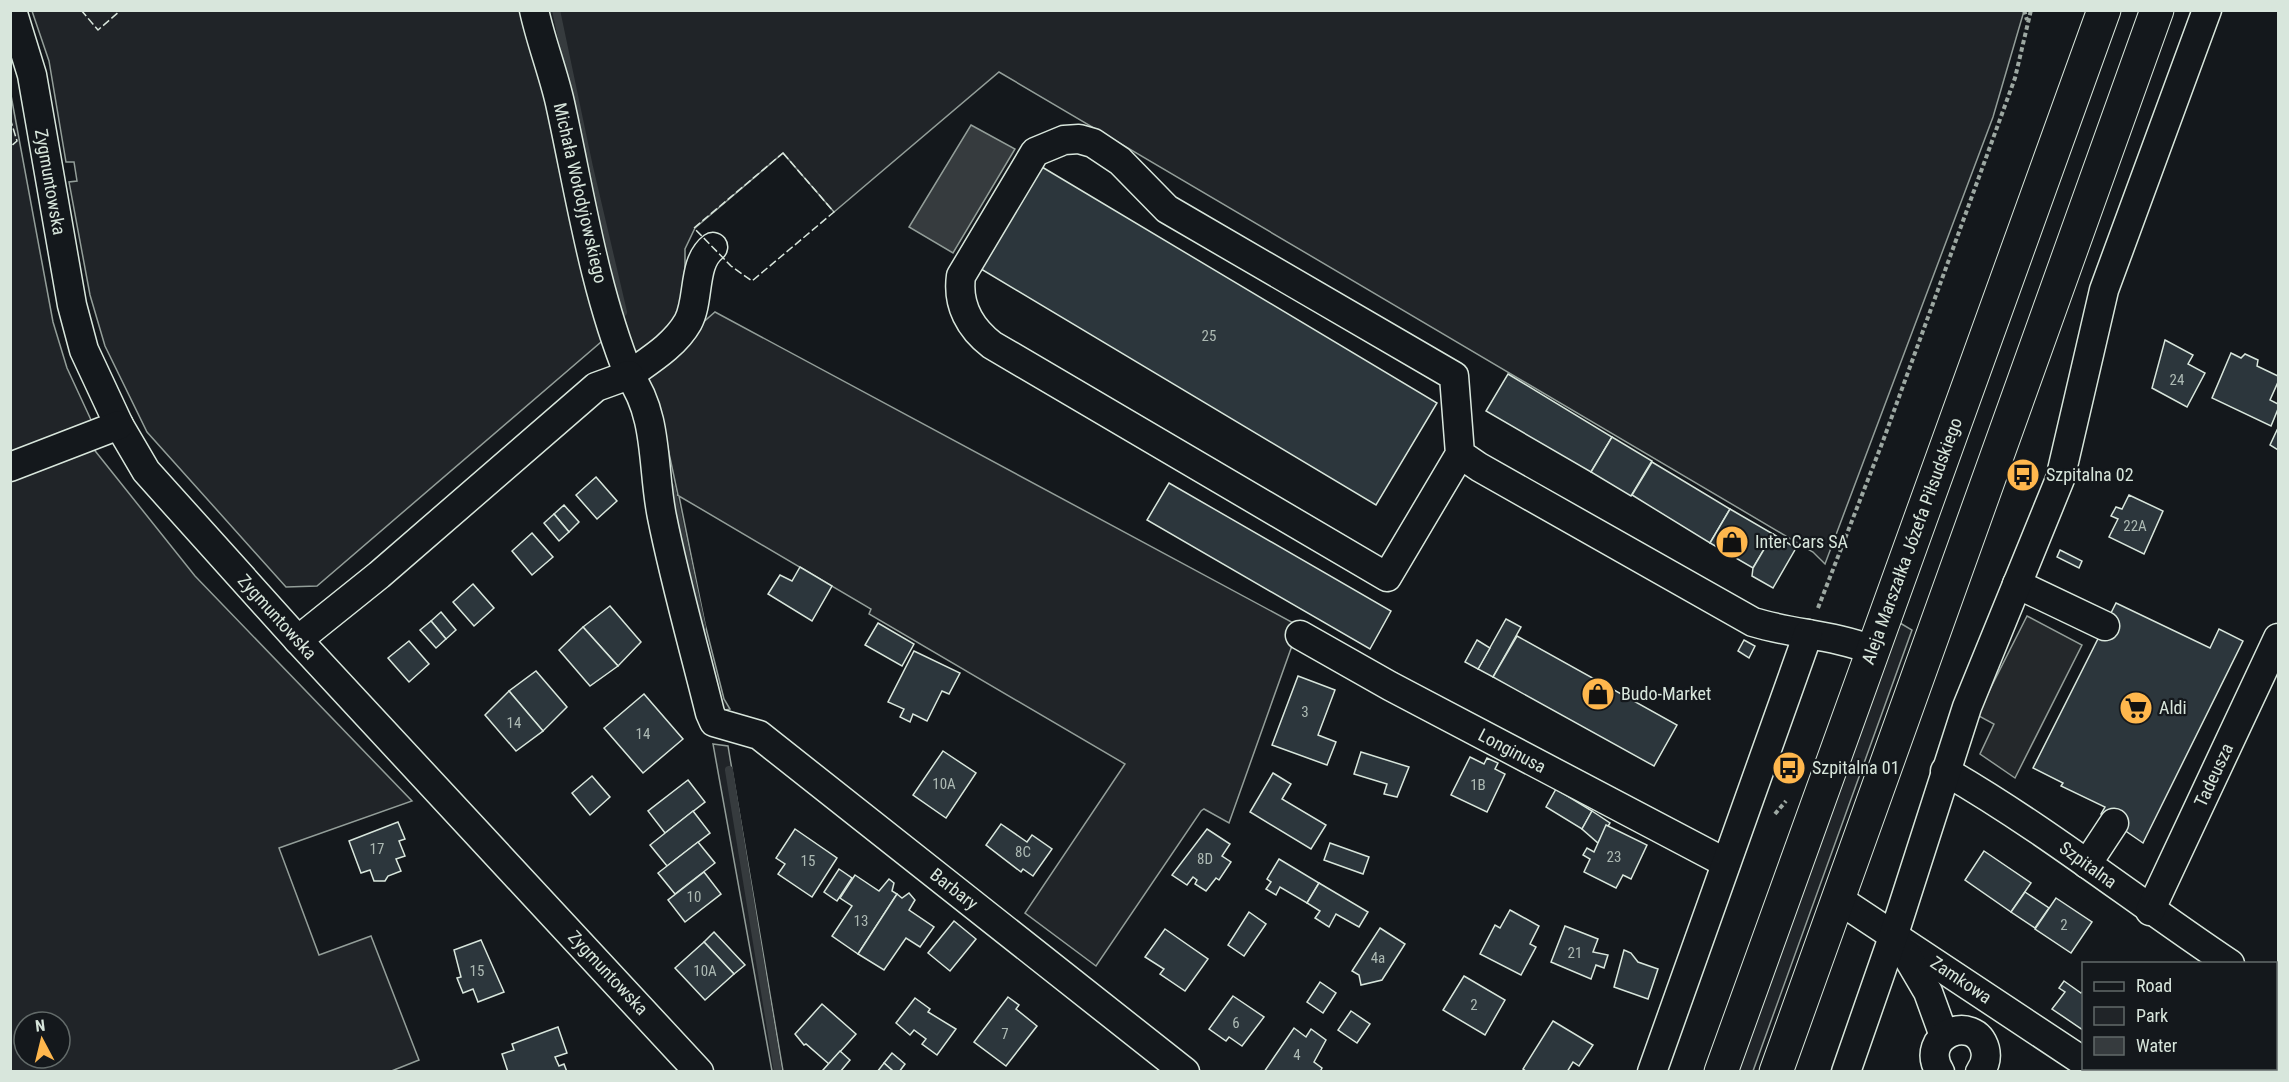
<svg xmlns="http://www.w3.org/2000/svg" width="2289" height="1082" font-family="'Roboto Condensed',sans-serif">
	<rect width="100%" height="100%" fill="#14181c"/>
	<g fill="#202428" stroke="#939e99" stroke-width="1.5" fill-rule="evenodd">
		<path d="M 32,11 L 526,11 L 608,336 L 317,586 L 286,587 L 147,432 L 105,346 L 90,295 L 69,182 L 77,181 L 74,162 L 66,162 L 49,61 Z"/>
		<path d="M 542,11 L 2024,11 L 1993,117 L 1825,564 L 1813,552 L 999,72 L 834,212 L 783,153 L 695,228 L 685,249 L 685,302 L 680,319 L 638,360 L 626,354 Z"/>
		<path d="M 10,90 L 53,322 L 67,368 L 92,422 L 10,455 Z"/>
		<path d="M 715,312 L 1299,626 L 1229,823 L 1204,809 L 1201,811 L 1096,966 L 1025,913 L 1125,764 L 869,614 L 871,609 L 679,496 L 705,624 L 724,699 L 730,709 L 718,712 L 667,499 L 678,495 L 660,411 L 645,373 Z"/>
		<path d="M 92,447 L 195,576 L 412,801 L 279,848 L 319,955 L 371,936 L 419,1060 L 389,1072 L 11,1071 L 10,475 ZM 24,1022 L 60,1022 L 60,1058 L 24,1058 Z"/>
		<path d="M 1900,623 L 1912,630 L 1753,1071 L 1738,1072 Z"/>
		<path d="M 713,744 L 728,746 L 730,758 L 783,1071 L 772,1071 Z"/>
	</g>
	<path fill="#24282b" stroke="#939e99" stroke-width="1.5" d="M 2027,616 L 2082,645 L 2015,778 L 1980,754 L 1994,724 L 1977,715 Z"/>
	<path fill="#363b3e" stroke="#939e99" stroke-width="1.5" d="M 971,125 L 1015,149 L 953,253 L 909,227 Z"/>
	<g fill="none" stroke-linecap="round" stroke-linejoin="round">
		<g stroke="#363b3e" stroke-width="8">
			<path d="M 556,10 L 589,167 L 623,312"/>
			<path d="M 671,487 L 702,627"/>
			<path d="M 729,770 L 778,1072"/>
		</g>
	</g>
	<g fill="#2c363c" stroke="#d8e6dc" stroke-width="1.5">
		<path d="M 1042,167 L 1437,403 L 1376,505 L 981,269 Z"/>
		<path d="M 2165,340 L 2193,355 L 2188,364 L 2205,373 L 2187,407 L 2152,388 Z"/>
		<path d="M 2231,353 L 2241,358 L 2245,354 L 2258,360 L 2257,366 L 2278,376 L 2278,382 L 2270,400 L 2278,404 L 2278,409 L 2271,426 L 2212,398 Z"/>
		<path d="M 1508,374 L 1612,437 L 1591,472 L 1486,411 Z"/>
		<path d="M 2277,430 L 2278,431 L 2278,450 L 2270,445 Z"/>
		<path d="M 1612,437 L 1652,461 L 1631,496 L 1591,472 Z"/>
		<path d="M 1652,462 L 1730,509 L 1710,543 L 1632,495 Z"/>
		<path d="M 596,477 L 617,501 L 597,519 L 576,495 Z"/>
		<path d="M 1169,483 L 1391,611 L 1370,649 L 1147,520 Z"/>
		<path d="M 2129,495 L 2163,511 L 2144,554 L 2109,537 L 2118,519 L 2111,516 L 2116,507 L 2122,509 Z"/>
		<path d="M 564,505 L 579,522 L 569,532 L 554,514 Z"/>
		<path d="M 1730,509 L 1773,534 L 1753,568 L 1710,543 Z"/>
		<path d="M 554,514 L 569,532 L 559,541 L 544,523 Z"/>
		<path d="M 532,533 L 553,557 L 532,575 L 512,551 Z"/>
		<path d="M 1773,534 L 1796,548 L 1773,588 L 1752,576 L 1753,568 Z"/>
		<path d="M 2060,550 L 2082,561 L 2079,568 L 2057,557 Z"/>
		<path d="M 800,567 L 832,586 L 812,621 L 768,594 L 780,575 L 792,581 Z"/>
		<path d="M 473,584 L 494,608 L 474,626 L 453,602 Z"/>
		<path d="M 2116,603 L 2210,648 L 2219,629 L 2243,641 L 2143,843 L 2101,814 L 2105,807 L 2061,786 L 2063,783 L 2033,768 Z"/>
		<path d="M 610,606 L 641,642 L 618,666 L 583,627 Z"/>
		<path d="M 441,612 L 456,630 L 446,639 L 431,621 Z"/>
		<path d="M 1506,619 L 1521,627 L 1493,677 L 1478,669 Z"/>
		<path d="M 431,621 L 446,639 L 436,648 L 420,630 Z"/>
		<path d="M 878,623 L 914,644 L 902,666 L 865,645 Z"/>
		<path d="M 583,627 L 618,666 L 590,686 L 559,650 Z"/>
		<path d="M 1517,636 L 1677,725 L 1654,766 L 1493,677 Z"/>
		<path d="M 1477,640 L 1490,648 L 1478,669 L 1465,662 Z"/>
		<path d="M 1744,640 L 1755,646 L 1749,658 L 1738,651 Z"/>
		<path d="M 409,641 L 429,664 L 409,682 L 388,658 Z"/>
		<path d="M 914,651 L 960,673 L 949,694 L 942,691 L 927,721 L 913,714 L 910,722 L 900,717 L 904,709 L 888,702 Z"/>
		<path d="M 536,671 L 567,707 L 543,731 L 509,691 Z"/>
		<path d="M 1298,676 L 1335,690 L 1318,735 L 1336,742 L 1327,765 L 1272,745 Z"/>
		<path d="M 509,691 L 543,731 L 516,751 L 485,715 Z"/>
		<path d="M 644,694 L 683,739 L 643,773 L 604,728 Z"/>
		<path d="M 943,751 L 976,773 L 946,818 L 913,795 Z"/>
		<path d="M 1361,752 L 1409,767 L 1397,797 L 1384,794 L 1387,784 L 1354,774 Z"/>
		<path d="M 1470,757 L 1484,764 L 1487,758 L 1498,763 L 1495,769 L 1505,774 L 1487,812 L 1451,795 Z"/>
		<path d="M 1273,773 L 1291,784 L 1282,799 L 1326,825 L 1311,849 L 1250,812 Z"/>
		<path d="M 592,776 L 610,797 L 590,815 L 572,793 Z"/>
		<path d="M 688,780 L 705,802 L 665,833 L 648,811 Z"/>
		<path d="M 1556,789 L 1592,811 L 1582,829 L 1546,807 Z"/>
		<path d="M 693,811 L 710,833 L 667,866 L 650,845 Z"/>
		<path d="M 1592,811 L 1610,823 L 1598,843 L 1582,829 Z"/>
		<path d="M 398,822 L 405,839 L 399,841 L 405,856 L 396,859 L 401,871 L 388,876 L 385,881 L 374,881 L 370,870 L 361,873 L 349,841 Z"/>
		<path d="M 1001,824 L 1027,842 L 1032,835 L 1052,849 L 1033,876 L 1023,869 L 1021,872 L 986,845 Z"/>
		<path d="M 1606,825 L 1647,845 L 1631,879 L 1623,875 L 1616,888 L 1584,872 L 1590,859 L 1583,855 L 1587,848 L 1594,852 Z"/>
		<path d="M 795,829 L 837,858 L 812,897 L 778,874 L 785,864 L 776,858 Z"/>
		<path d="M 1207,829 L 1230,844 L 1222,856 L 1231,862 L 1219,880 L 1216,878 L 1206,891 L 1195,884 L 1197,880 L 1193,877 L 1187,885 L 1172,875 Z"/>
		<path d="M 698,842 L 715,863 L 675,894 L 658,873 Z"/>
		<path d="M 1330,843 L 1369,857 L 1363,874 L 1324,860 Z"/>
		<path d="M 1984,851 L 2031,883 L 2011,912 L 1965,880 Z"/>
		<path d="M 1279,859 L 1319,883 L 1307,903 L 1280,887 L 1276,895 L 1266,889 L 1271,882 L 1267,879 Z"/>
		<path d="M 839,869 L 852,878 L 837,901 L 824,892 Z"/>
		<path d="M 704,872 L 721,894 L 685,922 L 668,900 Z"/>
		<path d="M 855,875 L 879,891 L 889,879 L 894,883 L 892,891 L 897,894 L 858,954 L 832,936 L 852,906 L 840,898 Z"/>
		<path d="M 1319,883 L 1368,912 L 1359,927 L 1336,914 L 1329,927 L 1315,918 L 1320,911 L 1307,903 Z"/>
		<path d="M 2025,892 L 2049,908 L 2035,928 L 2011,912 Z"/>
		<path d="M 909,893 L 915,900 L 909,910 L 934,927 L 920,947 L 906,938 L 884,970 L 858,954 L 897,894 L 902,898 Z"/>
		<path d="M 2056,898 L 2092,922 L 2071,953 L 2035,929 Z"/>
		<path d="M 1510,910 L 1539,926 L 1530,944 L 1536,947 L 1521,975 L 1480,954 L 1495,925 L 1500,928 Z"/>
		<path d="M 1249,912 L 1266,924 L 1244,956 L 1228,945 Z"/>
		<path d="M 954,921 L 976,939 L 950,971 L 928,953 Z"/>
		<path d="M 1565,926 L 1598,939 L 1593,952 L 1608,955 L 1604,968 L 1596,965 L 1591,979 L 1551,962 Z"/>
		<path d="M 1380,928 L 1405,944 L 1382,980 L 1361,985 L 1359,975 L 1352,971 Z"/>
		<path d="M 1165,929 L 1208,959 L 1185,991 L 1160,974 L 1164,969 L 1145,957 Z"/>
		<path d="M 714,932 L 745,965 L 734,974 L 704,942 Z"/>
		<path d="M 481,940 L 504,992 L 478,1002 L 473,989 L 463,993 L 457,978 L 461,977 L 454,950 Z"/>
		<path d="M 704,942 L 734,974 L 705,1000 L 675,968 Z"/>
		<path d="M 1624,950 L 1631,953 L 1638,962 L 1658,969 L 1648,999 L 1614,987 Z"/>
		<path d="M 1464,976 L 1505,1000 L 1485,1035 L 1443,1010 Z"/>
		<path d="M 2064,981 L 2081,993 L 2084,990 L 2083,1030 L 2052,1009 L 2065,992 L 2059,988 Z"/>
		<path d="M 1320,982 L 1336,993 L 1323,1013 L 1307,1002 Z"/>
		<path d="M 1233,996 L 1264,1017 L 1242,1046 L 1229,1037 L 1226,1041 L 1209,1029 Z"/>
		<path d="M 1008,997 L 1019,1005 L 1016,1009 L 1037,1026 L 1006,1066 L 974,1042 Z"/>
		<path d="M 915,998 L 930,1009 L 928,1012 L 956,1029 L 937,1055 L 922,1044 L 926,1039 L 914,1030 L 910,1035 L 896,1023 Z"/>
		<path d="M 822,1004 L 856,1034 L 829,1064 L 806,1044 L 804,1045 L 795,1034 Z"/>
		<path d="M 1351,1011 L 1370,1024 L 1357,1043 L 1338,1030 Z"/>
		<path d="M 1553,1021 L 1593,1045 L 1579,1066 L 1573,1062 L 1567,1072 L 1527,1072 L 1523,1069 Z"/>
		<path d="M 558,1027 L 567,1053 L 555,1057 L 559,1066 L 564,1064 L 567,1072 L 508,1072 L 502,1054 L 514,1050 L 512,1044 Z"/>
		<path d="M 1294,1028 L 1306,1037 L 1311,1029 L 1326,1040 L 1314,1062 L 1322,1068 L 1320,1072 L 1264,1072 Z"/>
		<path d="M 840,1051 L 850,1060 L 840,1072 L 825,1072 L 823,1070 Z"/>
		<path d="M 892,1053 L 905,1064 L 899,1072 L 894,1072 L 884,1063 Z"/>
		<path d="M 884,1063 L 894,1072 L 877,1072 Z"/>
		<path d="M 2197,1068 L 2214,1068 L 2218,1072 L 2195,1072 Z"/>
	</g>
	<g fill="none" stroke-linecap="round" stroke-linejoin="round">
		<defs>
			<g id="minor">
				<path d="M 12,10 L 32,75 L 72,305 L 84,350 L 119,425 L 146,471 L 298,640 L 699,1072"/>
				<path d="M 534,10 C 541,42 553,72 560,103 C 580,194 594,289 629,375 C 650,360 675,345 688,322 C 700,300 692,263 713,247"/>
				<path d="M 1460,454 L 1387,577 L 992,345 C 970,328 957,305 961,276 L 1035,152 L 1064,140 L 1079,139 L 1093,143 L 1120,161 L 1167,209 L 1454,376 L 1460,454 L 1479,467 L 1753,622 C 1792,634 1834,635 1872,650"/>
				<path d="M 10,467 L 119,425"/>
				<path d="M 2017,584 L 2105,626"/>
				<path d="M 1300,635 L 1390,686 L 1726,863"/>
				<path d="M 298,640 L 379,575 L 596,387 L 629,375 C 659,416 652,469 662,517 C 675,582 694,648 710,713 L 714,722 L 759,735 L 1185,1072"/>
				<path d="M 1945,771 C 2044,828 2134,900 2230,964"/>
				<path d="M 2087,864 L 2114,823"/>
				<path d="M 1838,899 L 2084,1062"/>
				<path d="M 2150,911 L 2278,638"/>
				<path d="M 1898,941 L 1928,992 L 1944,1036"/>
				<path d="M 2276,994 L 2278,996"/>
				<path d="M 1652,1072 L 1808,634"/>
				<path d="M 1846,1072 L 1894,934 L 1967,707 L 2060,479 L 2104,290 L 2207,10"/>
				<path d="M 1940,1072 C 1917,1035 1975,1012 1985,1049 C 1987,1057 1985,1065 1980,1072"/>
			</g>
			<g id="major">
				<path d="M 1721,1072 L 2104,10"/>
				<path d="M 1776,1072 L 2157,10"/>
			</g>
		</defs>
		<use href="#minor" stroke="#d8e6dc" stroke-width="31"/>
		<use href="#major" stroke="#d8e6dc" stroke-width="35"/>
		<g stroke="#9da8a2" stroke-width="4" stroke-dasharray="4.5 3" stroke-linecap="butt">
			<path d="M 2024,10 L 2027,20"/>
			<path d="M 1818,608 L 1883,441 L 2015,78 L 2031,10"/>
			<path d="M 1775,814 L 1786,801"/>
		</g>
		<use href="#minor" stroke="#14181c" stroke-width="28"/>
		<use href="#major" stroke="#14181c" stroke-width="33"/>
		<g stroke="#d8e6dc" stroke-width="1.5" stroke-dasharray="8 3" stroke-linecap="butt">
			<path d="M 81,10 L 98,30 L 121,10"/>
			<path d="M 10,118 L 17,141 L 10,147"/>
			<path d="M 783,153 L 834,212 L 752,281 L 731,266 L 694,228 Z"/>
		</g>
	</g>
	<defs>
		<symbol id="bus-disc" viewBox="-11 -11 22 22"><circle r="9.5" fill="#ffb74d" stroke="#14181c"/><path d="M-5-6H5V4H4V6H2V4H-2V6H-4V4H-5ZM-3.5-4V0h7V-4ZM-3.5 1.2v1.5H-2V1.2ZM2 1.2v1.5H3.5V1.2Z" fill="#111"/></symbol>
		<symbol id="shop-disc" viewBox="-11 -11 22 22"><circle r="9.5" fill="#ffb74d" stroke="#14181c"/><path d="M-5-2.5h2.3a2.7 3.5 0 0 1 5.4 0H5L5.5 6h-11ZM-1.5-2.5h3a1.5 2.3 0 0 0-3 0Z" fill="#111"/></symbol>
		<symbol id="supermarket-disc" viewBox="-11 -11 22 22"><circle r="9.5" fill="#ffb74d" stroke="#14181c"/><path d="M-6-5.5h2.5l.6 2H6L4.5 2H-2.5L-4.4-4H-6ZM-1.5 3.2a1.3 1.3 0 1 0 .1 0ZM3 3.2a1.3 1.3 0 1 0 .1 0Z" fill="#111"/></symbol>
	</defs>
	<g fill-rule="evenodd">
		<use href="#bus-disc" x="2004" y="456" width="38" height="38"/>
		<use href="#shop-disc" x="1713" y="523" width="38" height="38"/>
		<use href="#shop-disc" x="1579" y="675" width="38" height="38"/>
		<use href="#supermarket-disc" x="2117" y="689" width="38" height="38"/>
		<use href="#bus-disc" x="1770" y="749" width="38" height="38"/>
	</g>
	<g text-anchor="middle" stroke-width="4.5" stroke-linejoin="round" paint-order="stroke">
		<g font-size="15" fill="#adbab4">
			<text x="1209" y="341">25</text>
			<text x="2177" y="385">24</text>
			<text x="2135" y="531">22A</text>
			<text x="1305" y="717">3</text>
			<text x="514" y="728">14</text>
			<text x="643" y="739">14</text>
			<text x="944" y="789">10A</text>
			<text x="1478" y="790">1B</text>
			<text x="377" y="854">17</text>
			<text x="1023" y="857">8C</text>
			<text x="1614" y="862">23</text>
			<text x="1205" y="864">8D</text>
			<text x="808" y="866">15</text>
			<text x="694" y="902">10</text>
			<text x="861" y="926">13</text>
			<text x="2064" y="930">2</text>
			<text x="1575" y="958">21</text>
			<text x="1378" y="963">4a</text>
			<text x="477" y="976">15</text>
			<text x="705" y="976">10A</text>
			<text x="1474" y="1010">2</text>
			<text x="1236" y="1028">6</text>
			<text x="1005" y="1039">7</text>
			<text x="1297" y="1060">4</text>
		</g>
		<g font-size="18" fill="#d8e6dc" stroke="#14181c">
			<text transform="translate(50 182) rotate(80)" y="6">Zygmuntowska</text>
			<text transform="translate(580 193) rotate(77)" y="6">Michała Wołodyjowskiego</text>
			<text transform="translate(1912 541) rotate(-70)" y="6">Aleja Marszałka Józefa Piłsudskiego</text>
			<text transform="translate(277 617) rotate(48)" y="6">Zygmuntowska</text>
			<text transform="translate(1512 751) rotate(28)" y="6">Longinusa</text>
			<text transform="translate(2214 775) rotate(-65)" y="6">Tadeusza</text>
			<text transform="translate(2088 865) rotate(36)" y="6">Szpitalna</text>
			<text transform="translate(954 889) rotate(38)" y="6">Barbary</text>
			<text transform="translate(608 973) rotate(47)" y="6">Zygmuntowska</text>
			<text transform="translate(1961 980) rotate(34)" y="6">Zamkowa</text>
		</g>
		<g font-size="18" fill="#d8e6dc" stroke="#14181c" text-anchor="start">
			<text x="2046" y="481">Szpitalna 02</text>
			<text x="1755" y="548">Inter Cars SA</text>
			<text x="1621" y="700">Budo-Market</text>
			<text x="2159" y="714">Aldi</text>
			<text x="1812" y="774">Szpitalna 01</text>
		</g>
	</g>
	<rect width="2289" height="1082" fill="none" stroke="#d8e6dc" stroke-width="24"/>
	<rect x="2082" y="962" width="195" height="108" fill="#14181c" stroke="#626a69" stroke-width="1.5"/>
	<rect x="2094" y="982" width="30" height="9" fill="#14181c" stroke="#626a69" stroke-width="1.5"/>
	<text x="2136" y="992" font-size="18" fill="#d8e6dc">Road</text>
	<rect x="2094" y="1007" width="30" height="18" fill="#202428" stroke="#626a69" stroke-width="1.5"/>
	<text x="2136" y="1022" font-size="18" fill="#d8e6dc">Park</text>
	<rect x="2094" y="1037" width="30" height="18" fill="#363b3e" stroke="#626a69" stroke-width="1.5"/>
	<text x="2136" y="1052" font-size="18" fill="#d8e6dc">Water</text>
	<g transform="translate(42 1040) rotate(353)"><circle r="28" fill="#14181c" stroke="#626a69" stroke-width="1.5"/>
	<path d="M0-4.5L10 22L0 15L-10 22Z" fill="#ffb74d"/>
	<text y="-9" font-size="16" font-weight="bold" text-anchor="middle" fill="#d8e6dc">N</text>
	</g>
</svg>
